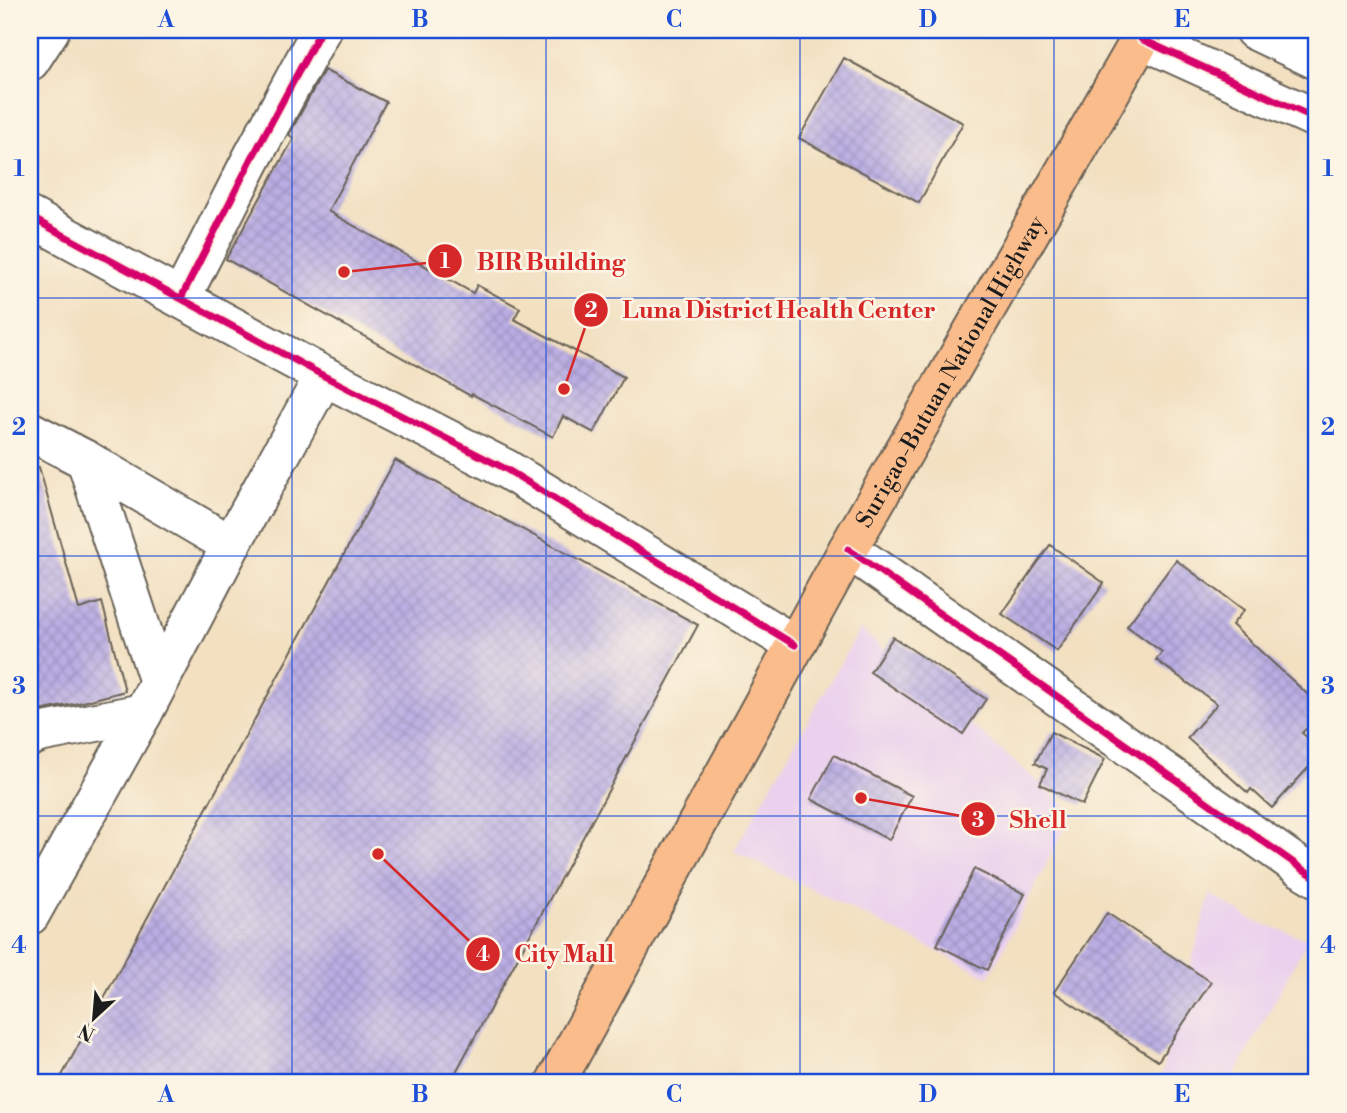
<svg xmlns="http://www.w3.org/2000/svg" width="1347" height="1113" font-family="'Libre Bodoni',serif">
	<defs>
		<pattern id="building-cross-hatch" width="8" height="8" patternUnits="userSpaceOnUse" patternTransform="scale(1.75)"><rect width="8" height="8" fill="#baade3"/><path d="M0 0l8 8M0 8l8-8" fill="none" stroke="#9f94c2"/></pattern>
	</defs>
	<rect width="100%" height="100%" fill="#fcf5e5"/>
	<filter id="ink" filterUnits="userSpaceOnUse"><feTurbulence type="fractalNoise" baseFrequency=".0143" numOctaves="2"/><feDisplacementMap in="SourceGraphic" scale="14" xChannelSelector="R" yChannelSelector="G"/><feConvolveMatrix kernelMatrix="1 2 1 2 8 2 1 2 1" color-interpolation-filters="sRGB"/></filter>
	<filter id="wash" filterUnits="userSpaceOnUse"><feTurbulence type="fractalNoise" baseFrequency=".00686" numOctaves="4" result="noise"/><feDisplacementMap in="SourceGraphic" scale="28" xChannelSelector="R" yChannelSelector="G"/><feGaussianBlur stdDeviation="1.57" result="paint"/><feColorMatrix in="noise" values="0 0 0 0 0 0 0 0 0 0 0 0 0 0 0 0 0 1.4 0 .05"/><feComposite in="paint" operator="in"/></filter>
	<g filter="url(#wash)">
		<rect width="100%" height="100%" fill="#f2e0c1"/>
		<g fill="#ead1ed">
			<path d="M 860,629 L 1073,812 L 989,977 L 734,851 Z"/>
			<path d="M 1210,894 L 1254,921 L 1308,939 L 1231,1083 L 1159,1083 Z"/>
		</g>
		<g id="blocks">
			<g fill="url(#building-cross-hatch)">
				<path d="M 844,58 L 963,123 L 919,203 L 799,138 Z"/>
				<path d="M 324,70 L 386,102 L 328,211 L 473,293 L 477,285 L 520,308 L 514,319 L 624,377 L 594,433 L 563,416 L 553,437 L 472,394 L 471,396 L 226,259 L 294,138 L 289,135 Z"/>
				<path d="M 395,460 L 698,625 L 450,1083 L 58,1083 Z"/>
				<path d="M 39,467 L 79,609 L 102,602 L 125,691 L 83,702 L 30,713 L 30,468 Z"/>
				<path d="M 1050,545 L 1104,583 L 1057,651 L 1002,614 Z"/>
				<path d="M 1176,560 L 1244,610 L 1232,625 L 1317,703 L 1317,717 L 1302,733 L 1317,746 L 1317,758 L 1272,808 L 1251,789 L 1248,793 L 1187,738 L 1217,704 L 1156,660 L 1162,652 L 1127,626 Z"/>
				<path d="M 893,637 L 986,699 L 963,734 L 870,672 Z"/>
				<path d="M 1051,732 L 1105,759 L 1082,805 L 1040,784 L 1047,769 L 1035,763 Z"/>
				<path d="M 834,755 L 912,796 L 889,840 L 811,799 Z"/>
				<path d="M 974,869 L 1025,894 L 987,970 L 937,945 Z"/>
				<path d="M 1107,913 L 1211,982 L 1158,1061 L 1054,992 Z"/>
			</g>
		</g>
	</g>
	<g filter="url(#ink)">
		<use href="#blocks" fill-opacity="0" stroke="#676156" stroke-width="2"/>
		<g fill="none" stroke-linecap="round" stroke-linejoin="round">
			<defs>
				<g id="minor">
					<path d="M 1254,30 L 1317,60"/>
					<path d="M 1141,39 L 1317,119"/>
					<path d="M 30,61 L 50,30"/>
					<path d="M 30,217 L 324,376 L 506,469 L 795,645"/>
					<path d="M 181,298 L 251,160 L 321,30"/>
					<path d="M 30,431 L 86,460 L 231,545"/>
					<path d="M 86,460 L 159,682"/>
					<path d="M 848,549 L 1301,868 L 1317,878"/>
					<path d="M 30,737 L 39,733 L 143,713"/>
					<path d="M 30,915 L 143,713 L 231,545 L 324,376"/>
				</g>
				<g id="highway">
					<path id="s1" d="M 555,1083 L 848,549 L 1146,30"/>
				</g>
			</defs>
			<use href="#minor" stroke="#676156" stroke-width="42"/>
			<use href="#highway" stroke="#676156" stroke-width="42"/>
			<use href="#minor" stroke="#fff" stroke-width="38"/>
			<use href="#highway" stroke="#fabc8b" stroke-width="38"/>
			<defs>
				<g id="cycleway">
					<path d="M 1141,39 L 1317,119"/>
					<path d="M 30,217 L 324,376 L 506,469 L 795,645"/>
					<path d="M 181,298 L 251,160 L 321,30"/>
					<path d="M 848,549 L 1301,868 L 1317,878"/>
				</g>
			</defs>
			<use href="#cycleway" stroke="#fcf5e5" stroke-width="11"/>
			<use href="#cycleway" stroke="#d6006c" stroke-width="7"/>
		</g>
	</g>
	<path fill="none" stroke="#1d4ed8" stroke-width="2" stroke-opacity="0.55" d="M 292,30 L 292,1083M 546,30 L 546,1083M 800,30 L 800,1083M 1054,30 L 1054,1083M 30,298 L 1317,298M 30,556 L 1317,556M 30,816 L 1317,816"/>
	<g text-anchor="middle" stroke-width="5" stroke-linejoin="round" paint-order="stroke">
		<g font-size="23" fill="#1c1c1c" stroke="#fcf5e5">
			<text dy="8" stroke="none"><textPath href="#s1" startOffset="814">Surigao-Butuan National Highway</textPath></text>
		</g>
	</g>
	<path fill="none" stroke="#d62828" stroke-width="2.5" d="M344 272L445 261M564 389L591 310M861 798L978 819M378 854L483 954"/>
	<g fill="#d62828" stroke="#fcf5e5" stroke-width="2.5">
		<circle cx="344" cy="272" r="7"/>
		<circle cx="564" cy="389" r="7"/>
		<circle cx="861" cy="798" r="7"/>
		<circle cx="378" cy="854" r="7"/>
		<circle cx="445" cy="261" r="18"/>
		<circle cx="591" cy="310" r="18"/>
		<circle cx="978" cy="819" r="18"/>
		<circle cx="483" cy="954" r="18"/>
	</g>
	<g font-size="21" text-anchor="middle" font-weight="bold" fill="#fff">
		<text x="445" y="268">1</text>
		<text x="591" y="317">2</text>
		<text x="978" y="827">3</text>
		<text x="483" y="961">4</text>
	</g>
	<g font-size="24" text-anchor="middle" font-weight="bold" fill="#d62828" stroke="#fcf5e5" stroke-width="5" stroke-linejoin="round" paint-order="stroke">
		<text x="551" y="270">BIR Building</text>
		<text x="779" y="318">Luna District Health Center</text>
		<text x="1038" y="828">Shell</text>
		<text x="564" y="962">City Mall</text>
	</g>
	<rect width="1347" height="1113" fill="none" stroke="#fcf5e5" stroke-width="77"/>
	<g transform="translate(94 1018) rotate(206)" stroke="#fcf5e5" stroke-width="5" paint-order="stroke">
	<path d="M0-5L12 26L0 18L-12 26Z" fill="#1c1c1c"/>
	<text y="-10" font-size="19" font-weight="bold" text-anchor="middle" fill="#1c1c1c">N</text>
	</g>
	<rect x="38" y="38" width="1270" height="1036" fill="none" stroke="#1d4ed8" stroke-width="2.5"/>
	<g font-size="23" text-anchor="middle" font-weight="bold" fill="#1d4ed8">
		<text x="166" y="27">A</text>
		<text x="420" y="27">B</text>
		<text x="674" y="27">C</text>
		<text x="928" y="27">D</text>
		<text x="1182" y="27">E</text>
		<text x="19" y="176">1</text>
		<text x="1328" y="176">1</text>
		<text x="19" y="435">2</text>
		<text x="1328" y="435">2</text>
		<text x="19" y="694">3</text>
		<text x="1328" y="694">3</text>
		<text x="19" y="953">4</text>
		<text x="1328" y="953">4</text>
		<text x="166" y="1102">A</text>
		<text x="420" y="1102">B</text>
		<text x="674" y="1102">C</text>
		<text x="928" y="1102">D</text>
		<text x="1182" y="1102">E</text>
	</g>
</svg>
